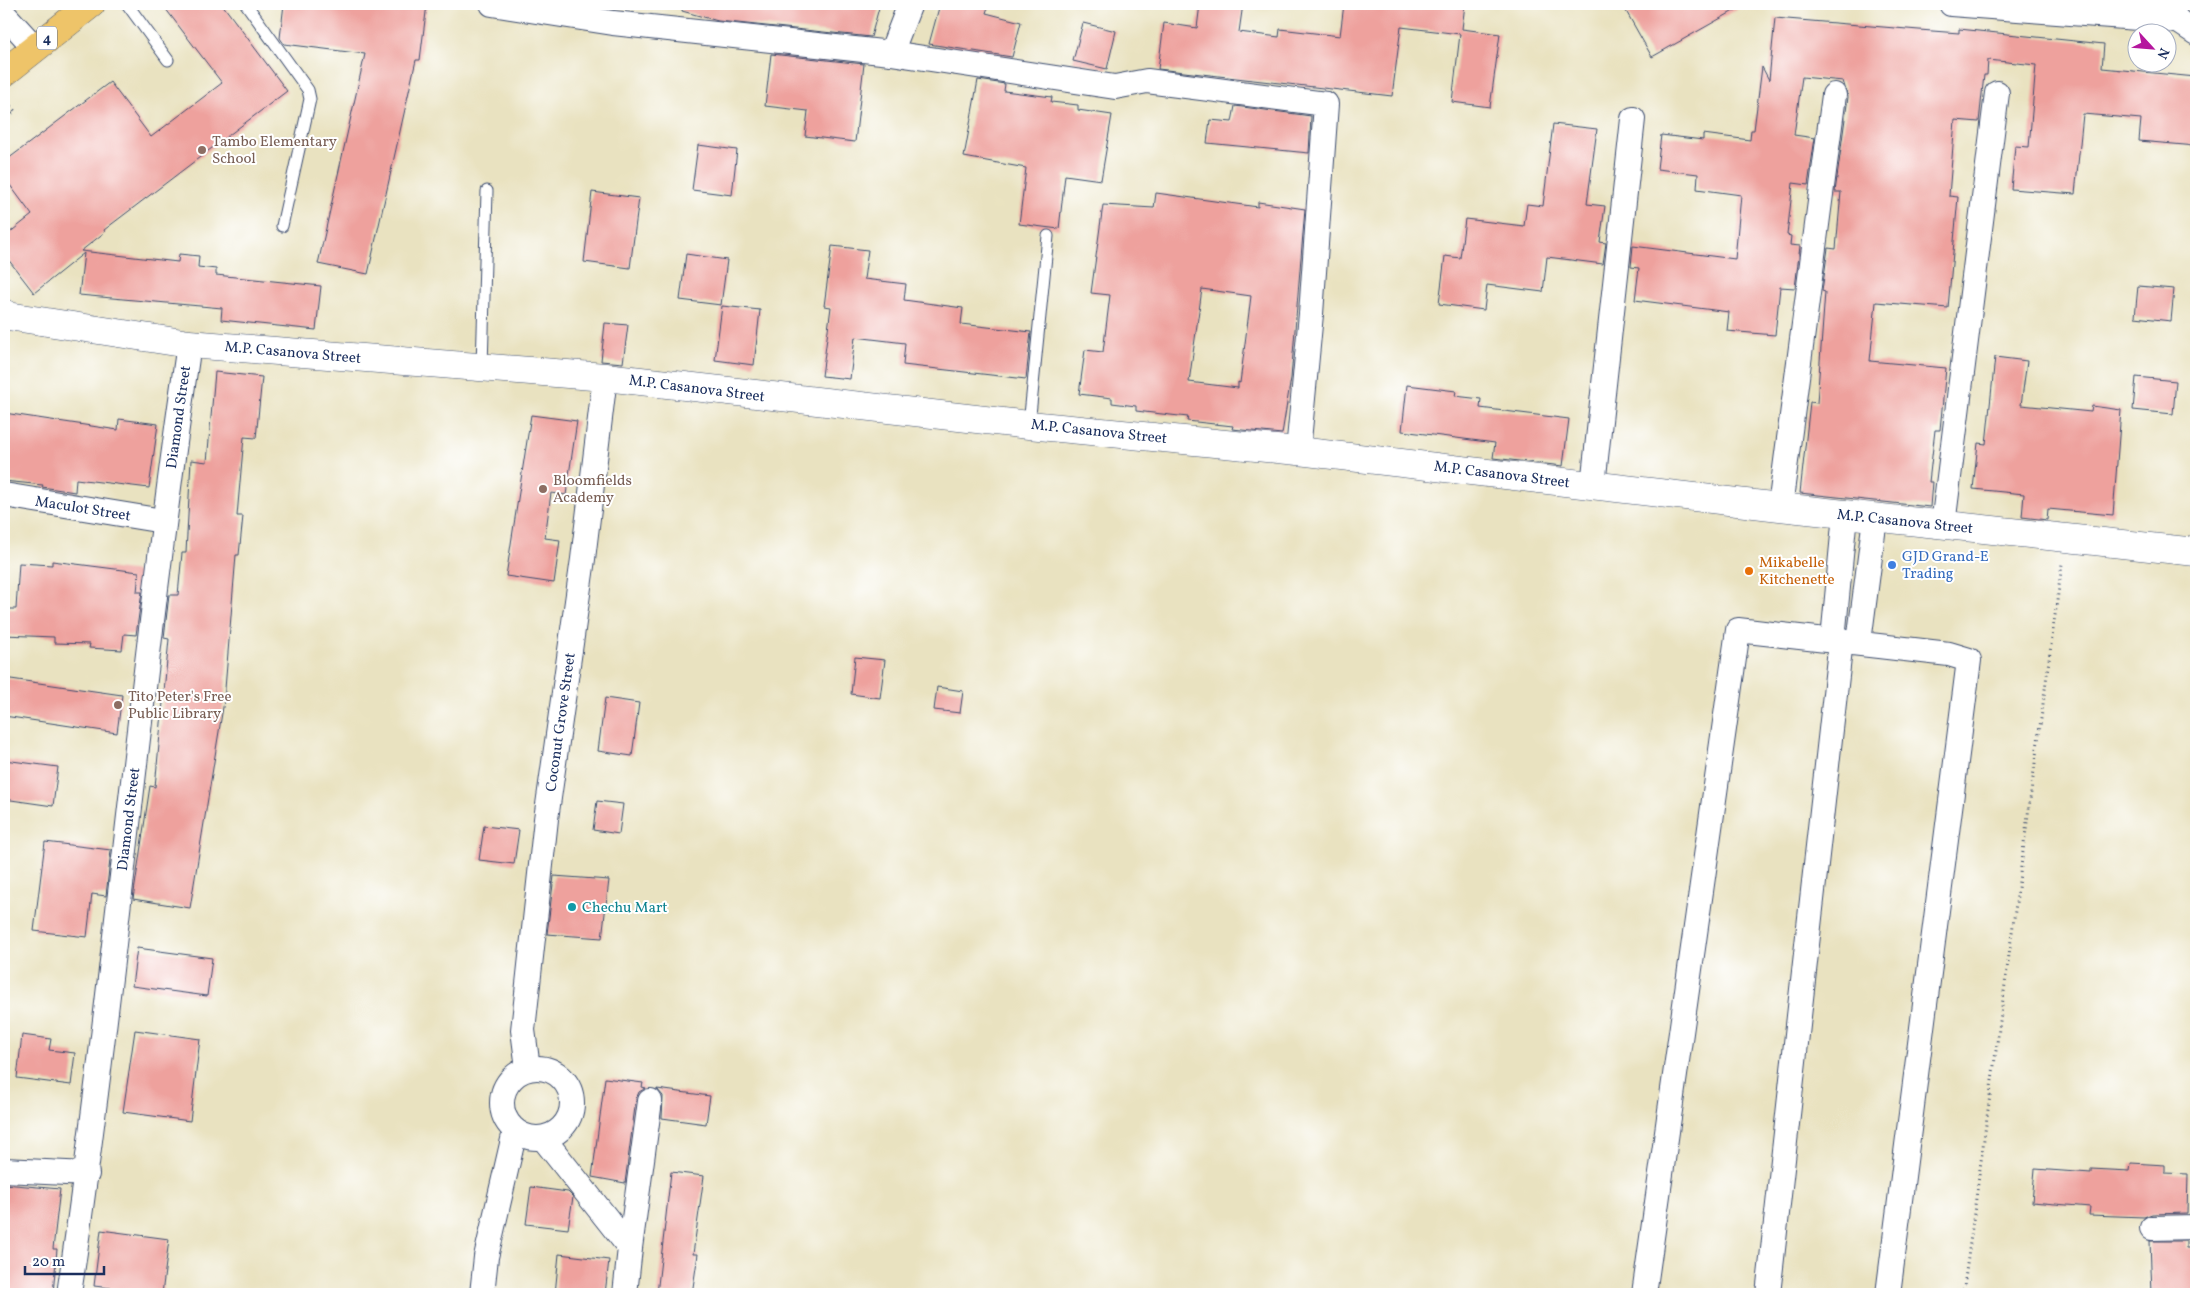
<svg xmlns="http://www.w3.org/2000/svg" width="2200" height="1298" font-family="Vollkorn,serif">
	<rect width="100%" height="100%" fill="#fff"/>
	<filter id="ink" filterUnits="userSpaceOnUse"><feTurbulence type="fractalNoise" baseFrequency=".02" numOctaves="2"/><feDisplacementMap in="SourceGraphic" scale="10" xChannelSelector="R" yChannelSelector="G"/><feConvolveMatrix kernelMatrix="1 2 1 2 8 2 1 2 1" color-interpolation-filters="sRGB"/></filter>
	<filter id="wash" filterUnits="userSpaceOnUse"><feTurbulence type="fractalNoise" baseFrequency=".0096" numOctaves="4" result="noise"/><feDisplacementMap in="SourceGraphic" scale="20" xChannelSelector="R" yChannelSelector="G"/><feGaussianBlur stdDeviation="1.12" result="paint"/><feColorMatrix in="noise" values="0 0 0 0 0 0 0 0 0 0 0 0 0 0 0 0 0 1.4 0 .05"/><feComposite in="paint" operator="in"/></filter>
	<g filter="url(#wash)">
		<rect width="100%" height="100%" fill="#e9e2c0"/>
		<g id="blocks">
			<g fill="#eea19d" fill-rule="evenodd">
				<path d="M 162,4 L 222,4 L 287,91 L 104,230 L 105,232 L 81,251 L 178,262 L 179,254 L 199,256 L 198,267 L 216,269 L 216,275 L 321,286 L 316,330 L 221,320 L 222,308 L 79,295 L 84,253 L 34,293 L 4,254 L 4,237 L 32,215 L 4,177 L 4,162 L 110,82 L 151,137 L 222,83 Z"/>
				<path d="M 284,4 L 427,4 L 420,60 L 416,60 L 368,274 L 318,264 L 365,54 L 284,44 L 280,38 Z"/>
				<path d="M 683,4 L 880,4 L 871,37 L 718,21 L 682,11 Z"/>
				<path d="M 940,4 L 989,4 L 986,13 L 1021,22 L 1012,57 L 929,44 Z"/>
				<path d="M 1200,4 L 1243,4 L 1239,32 L 1279,37 L 1280,29 L 1340,36 L 1344,4 L 1465,4 L 1462,29 L 1500,34 L 1490,107 L 1452,102 L 1460,34 L 1401,27 L 1392,96 L 1158,69 L 1164,23 L 1197,28 Z"/>
				<path d="M 1622,4 L 1746,4 L 1652,57 Z"/>
				<path d="M 1775,18 L 1919,30 L 1959,33 L 1959,29 L 2104,44 L 2102,68 L 2196,77 L 2196,146 L 2139,141 L 2141,119 L 2083,114 L 2075,194 L 2011,189 L 2015,146 L 2029,147 L 2036,65 L 1988,60 L 1987,75 L 1984,75 L 1979,122 L 1955,120 L 1949,196 L 1958,197 L 1948,308 L 1876,302 L 1870,361 L 1946,368 L 1940,430 L 1935,430 L 1929,482 L 1932,482 L 1930,507 L 1800,493 L 1810,402 L 1817,403 L 1825,292 L 1822,291 L 1828,248 L 1836,249 L 1841,192 L 1835,192 L 1848,97 L 1843,81 L 1802,77 L 1794,135 L 1815,138 L 1808,185 L 1793,183 L 1787,235 L 1791,236 L 1790,245 L 1800,246 L 1795,288 L 1780,287 L 1775,335 L 1727,331 L 1729,312 L 1635,300 L 1639,268 L 1631,267 L 1633,246 L 1735,259 L 1741,195 L 1697,189 L 1698,174 L 1657,169 L 1661,135 L 1703,140 L 1703,134 L 1750,140 L 1751,130 L 1754,130 L 1762,67 L 1769,80 Z"/>
				<path d="M 1083,23 L 1116,31 L 1107,69 L 1073,61 Z"/>
				<path d="M 771,54 L 864,64 L 855,142 L 805,136 L 808,111 L 765,106 Z"/>
				<path d="M 978,80 L 1005,84 L 1004,91 L 1052,97 L 1051,102 L 1078,105 L 1078,110 L 1112,115 L 1101,180 L 1065,175 L 1059,229 L 1019,224 L 1026,168 L 964,157 Z"/>
				<path d="M 1235,106 L 1311,116 L 1309,153 L 1207,143 L 1210,120 L 1232,122 Z"/>
				<path d="M 1553,124 L 1597,129 L 1587,204 L 1605,206 L 1600,242 L 1606,243 L 1603,264 L 1547,257 L 1543,292 L 1487,285 L 1484,310 L 1439,304 L 1445,256 L 1460,258 L 1465,219 L 1524,226 L 1527,204 L 1543,206 Z"/>
				<path d="M 698,145 L 737,150 L 732,195 L 692,190 Z"/>
				<path d="M 592,192 L 639,198 L 630,268 L 584,262 Z"/>
				<path d="M 1156,193 L 1258,207 L 1258,202 L 1305,209 L 1291,378 L 1282,434 L 1232,429 L 1233,426 L 1187,421 L 1188,417 L 1136,411 L 1136,406 L 1112,403 L 1112,398 L 1079,394 L 1085,350 L 1103,352 L 1110,295 L 1091,293 L 1103,205 L 1154,208 ZM 1202,289 L 1251,296 L 1240,383 L 1238,382 L 1238,388 L 1189,382 Z"/>
				<path d="M 832,246 L 868,250 L 864,279 L 906,284 L 904,300 L 963,308 L 961,324 L 1031,332 L 1026,379 L 903,365 L 905,343 L 855,337 L 850,379 L 822,376 L 831,307 L 824,306 Z"/>
				<path d="M 686,254 L 727,260 L 721,305 L 680,300 Z"/>
				<path d="M 2138,286 L 2174,289 L 2171,321 L 2135,317 Z"/>
				<path d="M 722,306 L 760,310 L 754,365 L 715,360 Z"/>
				<path d="M 605,323 L 628,325 L 623,363 L 601,361 Z"/>
				<path d="M 1995,357 L 2027,361 L 2021,405 L 2091,412 L 2092,406 L 2121,410 L 2113,515 L 2048,509 L 2047,520 L 2022,517 L 2024,494 L 1973,489 L 1978,443 L 1986,444 Z"/>
				<path d="M 215,372 L 262,377 L 256,438 L 244,437 L 237,516 L 243,516 L 239,555 L 236,555 L 224,701 L 190,908 L 133,899 L 150,786 L 155,787 L 169,639 L 164,638 L 169,595 L 178,595 L 182,553 L 186,553 L 191,460 L 207,462 Z"/>
				<path d="M 2136,377 L 2176,381 L 2173,414 L 2133,410 Z"/>
				<path d="M 1407,385 L 1456,391 L 1455,396 L 1481,399 L 1480,408 L 1569,419 L 1563,466 L 1493,458 L 1495,443 L 1402,431 Z"/>
				<path d="M 4,413 L 118,430 L 119,419 L 158,424 L 149,488 L 76,479 L 75,492 L 42,487 L 43,485 L 4,481 Z"/>
				<path d="M 531,415 L 577,421 L 566,495 L 551,493 L 545,538 L 560,540 L 554,583 L 506,576 Z"/>
				<path d="M 52,561 L 139,572 L 137,592 L 142,592 L 136,635 L 124,634 L 122,650 L 89,648 L 90,644 L 54,643 L 54,637 L 4,635 L 4,609 L 16,609 L 19,563 L 52,565 Z"/>
				<path d="M 855,657 L 885,660 L 880,698 L 851,694 Z"/>
				<path d="M 4,678 L 122,695 L 117,733 L 4,716 Z"/>
				<path d="M 937,687 L 963,691 L 960,713 L 934,710 Z"/>
				<path d="M 605,698 L 639,703 L 632,756 L 598,751 Z"/>
				<path d="M 4,760 L 58,767 L 53,806 L 4,799 Z"/>
				<path d="M 597,801 L 623,804 L 619,834 L 593,830 Z"/>
				<path d="M 484,826 L 519,830 L 514,864 L 479,860 Z"/>
				<path d="M 45,842 L 111,850 L 106,896 L 92,894 L 87,937 L 34,931 Z"/>
				<path d="M 554,876 L 609,880 L 602,938 L 547,934 Z"/>
				<path d="M 137,948 L 212,958 L 207,996 L 132,986 Z"/>
				<path d="M 135,1030 L 200,1039 L 190,1121 L 123,1112 Z"/>
				<path d="M 22,1035 L 51,1039 L 49,1050 L 75,1053 L 71,1085 L 17,1078 Z"/>
				<path d="M 605,1078 L 643,1083 L 642,1087 L 646,1088 L 639,1092 L 636,1099 L 625,1183 L 592,1177 Z"/>
				<path d="M 657,1089 L 710,1096 L 706,1124 L 662,1118 L 663,1096 Z"/>
				<path d="M 2131,1163 L 2165,1165 L 2165,1173 L 2188,1174 L 2187,1213 L 2152,1214 L 2144,1217 L 2089,1215 L 2090,1207 L 2032,1202 L 2035,1169 L 2091,1173 L 2091,1169 L 2130,1171 Z"/>
				<path d="M 671,1172 L 704,1176 L 693,1254 L 698,1254 L 692,1294 L 657,1294 Z"/>
				<path d="M 4,1184 L 60,1189 L 53,1249 L 57,1249 L 53,1294 L 4,1294 Z"/>
				<path d="M 531,1187 L 568,1192 L 573,1197 L 568,1229 L 526,1224 Z"/>
				<path d="M 101,1230 L 169,1239 L 162,1294 L 94,1286 Z"/>
				<path d="M 2150,1241 L 2186,1241 L 2186,1248 L 2196,1248 L 2196,1294 L 2152,1294 Z"/>
				<path d="M 559,1254 L 609,1260 L 605,1294 L 555,1294 Z"/>
			</g>
		</g>
	</g>
	<g filter="url(#ink)">
		<use href="#blocks" fill-opacity="0" stroke="#3a4a6d" stroke-width="1"/>
		<g fill="none" stroke-linecap="round" stroke-linejoin="round">
			<defs>
				<g id="service">
					<path d="M 127,4 L 168,60"/>
					<path d="M 246,4 L 308,90 L 310,99 L 282,226"/>
					<path d="M 482,367 L 487,191"/>
					<path d="M 1029,425 L 1048,236"/>
				</g>
				<g id="minor">
					<path d="M 492,4 L 613,23 L 891,53 L 1115,87 L 1147,81 L 1326,104 L 1311,314 L 1298,451"/>
					<path d="M 1951,4 L 2178,21"/>
					<path d="M 2169,7 L 2178,21 L 2196,33"/>
					<path d="M 4,14 L 35,48"/>
					<path d="M 891,53 L 910,4"/>
					<path d="M 1593,485 L 1633,119"/>
					<path d="M 4,495 L 163,521"/>
					<path d="M 1780,507 L 1834,95"/>
					<path d="M 1943,525 L 1997,93"/>
					<path d="M 1833,639 L 1845,514"/>
					<path d="M 1859,642 L 1875,518"/>
					<circle cx="537" cy="1103" r="35"/>
					<path d="M 528,1068 L 523,1030 L 546,819 L 583,559 L 605,377"/>
					<path d="M 543,1138 L 630,1248 L 625,1294"/>
					<path d="M 4,1170 L 87,1174"/>
					<path d="M 2152,1228 L 2196,1227"/>
					<path d="M 630,1248 L 650,1101"/>
					<path d="M 69,1294 C 115,978 142,660 189,344"/>
					<path d="M 482,1294 L 486,1257 L 515,1131"/>
					<path d="M 1644,1294 L 1738,630 L 1949,654 L 1969,660 L 1888,1294"/>
					<path d="M 1768,1294 L 1841,640"/>
				</g>
				<path id="tertiary" d="M 4,313 L 8,316 L 189,344 L 605,377 L 1029,425 L 1298,451 L 1780,507 L 2196,552"/>
				<path id="trunk" d="M 4,73 L 91,4"/>
			</defs>
			<use href="#service" stroke="#3a4a6d" stroke-width="13"/>
			<use href="#minor" stroke="#3a4a6d" stroke-width="26"/>
			<use href="#tertiary" stroke="#3a4a6d" stroke-width="29"/>
			<use href="#trunk" stroke="#3a4a6d" stroke-width="29"/>
			<g stroke="#3a4a6d" stroke-width="3" stroke-dasharray="1 4" stroke-linecap="butt">
				<path d="M 4,120 L 15,111 L 5,100"/>
				<path d="M 1963,1294 L 2062,564"/>
			</g>
			<use href="#service" stroke="#fff" stroke-width="11"/>
			<use href="#minor" stroke="#fff" stroke-width="24"/>
			<use href="#tertiary" stroke="#fff" stroke-width="28"/>
			<use href="#trunk" stroke="#eec469" stroke-width="28"/>
		</g>
	</g>
	<g fill="#8d6e63" stroke="#fff" stroke-width="2">
		<circle cx="202" cy="150" r="5"/>
		<circle cx="543" cy="489" r="5"/>
		<circle cx="118" cy="705" r="5"/>
	</g>
	<circle fill="#3f7fe0" stroke="#fff" stroke-width="2" cx="1892" cy="565" r="5"/>
	<circle fill="#e8710a" stroke="#fff" stroke-width="2" cx="1749" cy="571" r="5"/>
	<circle fill="#0f9aa8" stroke="#fff" stroke-width="2" cx="572" cy="907" r="5"/>
	<g text-anchor="middle" stroke-width="4" stroke-linejoin="round" paint-order="stroke">
		<rect fill="#fff" stroke="#5f6d8e" stroke-width="1" x="37" y="26.5" width="20" height="23" rx="4"/>
		<g font-size="14" font-weight="bold" fill="#1b2f5e">
			<text x="47" y="43">4</text>
		</g>
		<g font-size="15" fill="#785e54" stroke="#fff" text-anchor="start">
			<text x="212" y="146">Tambo Elementary<tspan x="212" dy="17">School</tspan></text>
			<text x="553" y="485">Bloomfields<tspan x="553" dy="17">Academy</tspan></text>
			<text x="128" y="701">Tito Peter's Free<tspan x="128" dy="17">Public Library</tspan></text>
		</g>
		<g font-size="15" fill="#1b2f5e" stroke="#fff">
			<text transform="translate(293 352) rotate(5)" y="5">M.P. Casanova Street</text>
			<text transform="translate(697 388) rotate(7)" y="5">M.P. Casanova Street</text>
			<text transform="translate(178 417) rotate(-82)" y="5">Diamond Street</text>
			<text transform="translate(1099 431) rotate(6)" y="5">M.P. Casanova Street</text>
			<text transform="translate(1502 474) rotate(7)" y="5">M.P. Casanova Street</text>
			<text transform="translate(83 508) rotate(9)" y="5">Maculot Street</text>
			<text transform="translate(1905 521) rotate(6)" y="5">M.P. Casanova Street</text>
			<text transform="translate(560 722) rotate(-82)" y="5">Coconut Grove Street</text>
			<text transform="translate(128 819) rotate(-83)" y="5">Diamond Street</text>
		</g>
		<g font-size="15" fill="#366cbe" stroke="#fff" text-anchor="start">
			<text x="1902" y="561">GJD Grand-E<tspan x="1902" dy="17">Trading</tspan></text>
		</g>
		<g font-size="15" fill="#c56008" stroke="#fff" text-anchor="start">
			<text x="1759" y="567">Mikabelle<tspan x="1759" dy="17">Kitchenette</tspan></text>
		</g>
		<g font-size="15" fill="#0d838f" stroke="#fff" text-anchor="start">
			<text x="582" y="912">Chechu Mart</text>
		</g>
	</g>
	<rect width="2200" height="1298" fill="none" stroke="#fff" stroke-width="20"/>
	<g transform="translate(2152 48) rotate(116)"><circle r="24" fill="#ffffff" stroke="#a4acbf"/>
	<path d="M0-4L9 19L0 12L-9 19Z" fill="#b5179e"/>
	<text y="-8" font-size="14" font-weight="bold" text-anchor="middle" fill="#1b2f5e">N</text>
	</g>
	<path d="M25 1266v8h79v-8" fill="none" stroke="#1b2f5e" stroke-width="2.5"/>
	<text x="32" y="1266" font-size="15" fill="#1b2f5e" stroke="#ffffff" stroke-width="4" paint-order="stroke">20 m</text>
</svg>
